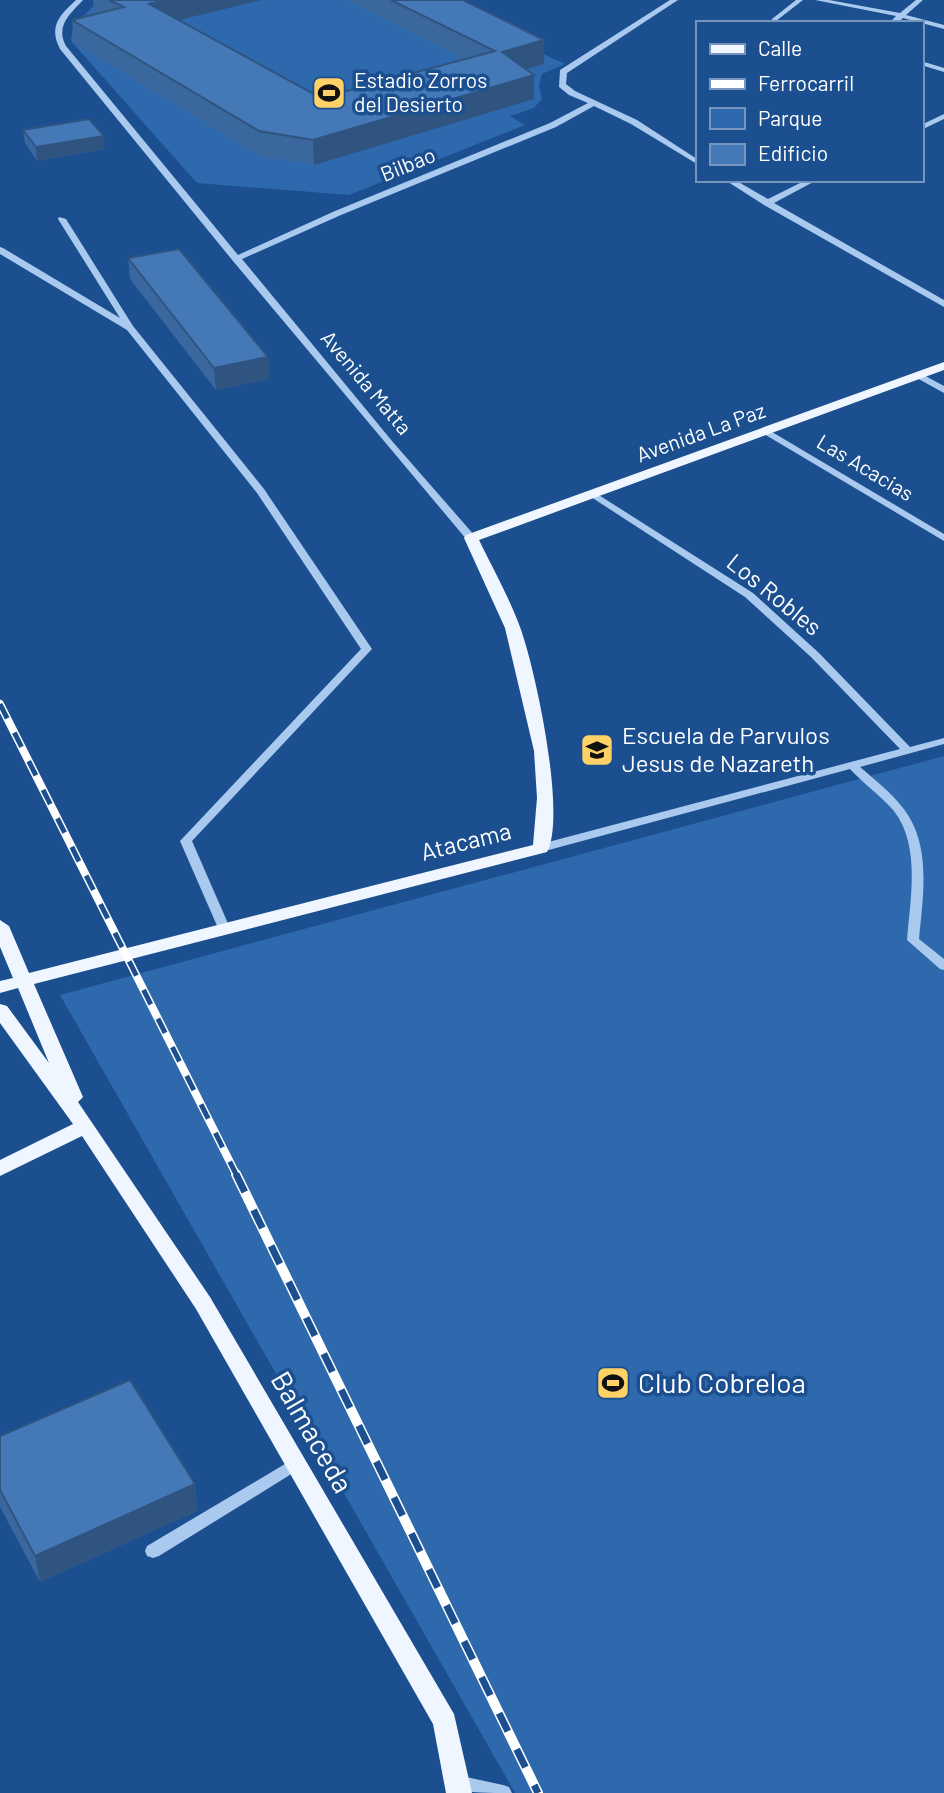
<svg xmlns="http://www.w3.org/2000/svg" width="944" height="1793" font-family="Barlow,sans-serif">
	<rect width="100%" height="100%" fill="#1b4f8f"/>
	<g fill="#2e69ad">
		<path d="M 99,0 L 425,0 L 565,64 L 542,74 L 539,85 L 542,99 L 534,108 L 510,116 L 525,125 L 349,195 L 197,183 L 71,41 L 73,27 Z"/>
		<path d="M 944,756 L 944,1793 L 515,1793 L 60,995 Z"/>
	</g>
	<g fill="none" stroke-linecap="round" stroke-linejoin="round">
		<g fill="#a9c9ee" fill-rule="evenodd">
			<path d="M 76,0 L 83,0 C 70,14 55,26 66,46 L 238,255 L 335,211 L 550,123 L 588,103 L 569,95 L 559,87 L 560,70 L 670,0 L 678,0 L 567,73 L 566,84 L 575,91 L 637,120 L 697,159 L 697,164 L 631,124 L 594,106 L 556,127 L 341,215 L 242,259 L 392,441 L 475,536 L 475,540 L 467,540 L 233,261 L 60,49 C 48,26 60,15 76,0 Z"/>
			<path d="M 796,0 L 803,0 L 776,21 L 772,21 L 772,19 Z"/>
			<path d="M 815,0 L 829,0 L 900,13 L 916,0 L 923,0 L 906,15 L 944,25 L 944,29 L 903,18 L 897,23 L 889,23 L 896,16 Z"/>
			<path d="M 921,61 L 944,68 L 944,72 L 921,65 Z"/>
			<path d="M 944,114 L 944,119 L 921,130 L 921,125 Z"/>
			<path d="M 725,180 L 735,180 L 768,199 L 806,180 L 817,180 L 774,203 L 944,300 L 944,307 L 764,205 Z"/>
			<path d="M 59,217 L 66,219 L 133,326 L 264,489 L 372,649 L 192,841 L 230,928 L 224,932 L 218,928 L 180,841 L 361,649 L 257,493 L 127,330 L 0,254 L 0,247 L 3,248 L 120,318 L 58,219 Z"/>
			<path d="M 918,372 L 944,386 L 944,393 L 915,377 L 913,375 Z"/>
			<path d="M 767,429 L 944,534 L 944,541 L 764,434 L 762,432 Z"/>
			<path d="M 594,492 L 753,593 L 819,653 L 910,747 L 944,738 L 944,744 L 860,767 C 875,780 891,792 903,808 C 932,845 923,896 919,939 L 944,959 L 944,970 L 940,969 L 907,940 C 910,900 921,846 894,811 C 881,796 864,784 850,769 L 545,851 L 537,851 L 535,848 L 537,845 L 900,749 L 811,657 L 745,597 L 591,497 L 589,495 Z"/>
			<path d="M 295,1458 L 301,1460 L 303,1464 L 301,1468 L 159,1556 L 153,1558 L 147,1556 L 145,1551 L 147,1546 Z"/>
			<path d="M 457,1775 L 503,1785 L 509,1787 L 512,1793 C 492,1793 470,1793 451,1789 L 448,1783 L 451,1777 Z"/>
		</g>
		<path fill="#f0f6ff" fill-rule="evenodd" d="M 944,362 L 944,370 L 479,540 C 493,569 509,597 520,627 C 535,667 567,816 547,852 L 34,984 L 83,1097 L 78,1102 L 210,1297 L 454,1714 L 472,1793 L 446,1793 L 433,1724 L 196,1309 L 82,1136 L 0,1176 L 0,1160 L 73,1124 L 0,1023 L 0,1004 L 7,1006 L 49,1063 L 18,988 L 0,993 L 0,981 L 13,978 L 0,947 L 0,920 L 9,926 L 29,973 L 533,845 L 537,798 L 534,751 L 505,628 L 464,538 L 466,535 Z"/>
		<defs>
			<path id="rail-far1" d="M 0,704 L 237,1176"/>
			<path id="rail" d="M 236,1174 L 538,1793"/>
		</defs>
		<use href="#rail-far1" stroke="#fff" stroke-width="8"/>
		<use href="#rail" stroke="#fff" stroke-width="10"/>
		<use href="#rail-far1" stroke="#1b4f8f" stroke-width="5" stroke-dasharray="16" stroke-linecap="butt"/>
		<use href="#rail" stroke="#1b4f8f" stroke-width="7" stroke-dasharray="20" stroke-linecap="butt"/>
	</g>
	<g fill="#3a679d">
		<path d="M 93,0 L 261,0 L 179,20 L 321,98 L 464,59 L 346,0 L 463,0 L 544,40 L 544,64 L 525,69 L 534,75 L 534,99 L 314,165 L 260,156 L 74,43 L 72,20 L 94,14 Z"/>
		<path d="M 23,130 L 105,149 L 37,161 L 25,143 Z"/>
		<path d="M 128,258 L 268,357 L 269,379 L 216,390 L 130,279 Z"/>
		<path d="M 0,1436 L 195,1484 L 197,1511 L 40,1582 L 0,1507 Z"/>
	</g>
	<g fill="#305480">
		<path d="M 166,0 L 261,0 L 151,27 L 149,4 Z"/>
		<path d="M 544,40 L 544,64 L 502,76 L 502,52 Z"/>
		<path d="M 534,75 L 534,99 L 314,165 L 313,140 Z"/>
		<path d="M 104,136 L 105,149 L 37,161 L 36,147 Z"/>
		<path d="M 268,357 L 269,379 L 216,390 L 214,368 Z"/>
		<path d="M 195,1484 L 197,1511 L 40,1582 L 35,1556 Z"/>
	</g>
	<g fill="#4478b7" stroke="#305480" stroke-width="2">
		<path d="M 109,0 L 166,0 L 149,4 L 321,98 L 495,51 L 391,0 L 463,0 L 544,40 L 502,52 L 534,75 L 313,140 L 259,131 L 72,20 L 124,7 Z"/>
		<path d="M 89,119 L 104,136 L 36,147 L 23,130 Z"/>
		<path d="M 179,249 L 268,357 L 214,368 L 128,258 Z"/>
		<path d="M 130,1380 L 195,1484 L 35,1556 L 0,1490 L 0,1436 Z"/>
	</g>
	<defs>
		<symbol id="stadium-square" viewBox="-11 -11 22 22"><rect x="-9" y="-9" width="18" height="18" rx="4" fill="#ffd166" stroke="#1b4f8f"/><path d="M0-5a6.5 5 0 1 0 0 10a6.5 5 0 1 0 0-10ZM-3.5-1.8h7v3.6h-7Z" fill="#111"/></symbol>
		<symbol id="school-square" viewBox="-11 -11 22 22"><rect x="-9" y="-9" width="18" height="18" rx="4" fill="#ffd166" stroke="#1b4f8f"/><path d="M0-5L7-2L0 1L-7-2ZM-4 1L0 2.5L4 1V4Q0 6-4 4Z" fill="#111"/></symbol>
	</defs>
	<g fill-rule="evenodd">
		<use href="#stadium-square" x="310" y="74" width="38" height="38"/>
		<use href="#school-square" x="578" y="731" width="38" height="38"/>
		<use href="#stadium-square" x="594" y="1364" width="38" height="38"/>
	</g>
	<g text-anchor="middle" stroke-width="7" stroke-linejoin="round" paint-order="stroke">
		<g font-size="21" fill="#fff" stroke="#1b4f8f" text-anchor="start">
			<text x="354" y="88">Estadio Zorros<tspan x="354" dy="24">del Desierto</tspan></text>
		</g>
		<g font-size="21" fill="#fff" stroke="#1b4f8f">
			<text transform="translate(408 165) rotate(-22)" y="7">Bilbao</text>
			<text transform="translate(366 383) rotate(50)" y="7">Avenida Matta</text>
			<text transform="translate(701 433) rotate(-20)" y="7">Avenida La Paz</text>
			<text transform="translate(865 468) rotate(31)" y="7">Las Acacias</text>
		</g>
		<g font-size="24" fill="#fff" stroke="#1b4f8f">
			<text transform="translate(774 595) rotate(39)" y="8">Los Robles</text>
			<text transform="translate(466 842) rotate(-14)" y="8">Atacama</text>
		</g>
		<g font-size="24" fill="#fff" stroke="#1b4f8f" text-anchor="start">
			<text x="622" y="744">Escuela de Parvulos<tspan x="622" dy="28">Jesus de Nazareth</tspan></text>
		</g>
		<g font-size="28" fill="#fff" stroke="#1b4f8f" text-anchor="start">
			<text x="638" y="1393">Club Cobreloa</text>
		</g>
		<g font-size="28" fill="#fff" stroke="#1b4f8f">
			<text transform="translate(312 1432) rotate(60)" y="10">Balmaceda</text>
		</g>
	</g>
	<rect x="696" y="21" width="228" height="161" fill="#1b4f8f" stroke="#7695bc" stroke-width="2"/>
	<rect x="710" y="44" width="35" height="10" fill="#f0f6ff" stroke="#7695bc" stroke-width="2"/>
	<text x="758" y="56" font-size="21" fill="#ffffff">Calle</text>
	<rect x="710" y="79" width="35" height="10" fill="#ffffff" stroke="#7695bc" stroke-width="2"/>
	<text x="758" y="91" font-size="21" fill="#ffffff">Ferrocarril</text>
	<rect x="710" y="108" width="35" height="21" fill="#2e69ad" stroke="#7695bc" stroke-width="2"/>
	<text x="758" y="126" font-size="21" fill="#ffffff">Parque</text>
	<rect x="710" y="144" width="35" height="21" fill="#4478b7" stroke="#7695bc" stroke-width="2"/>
	<text x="758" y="161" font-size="21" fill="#ffffff">Edificio</text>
</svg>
